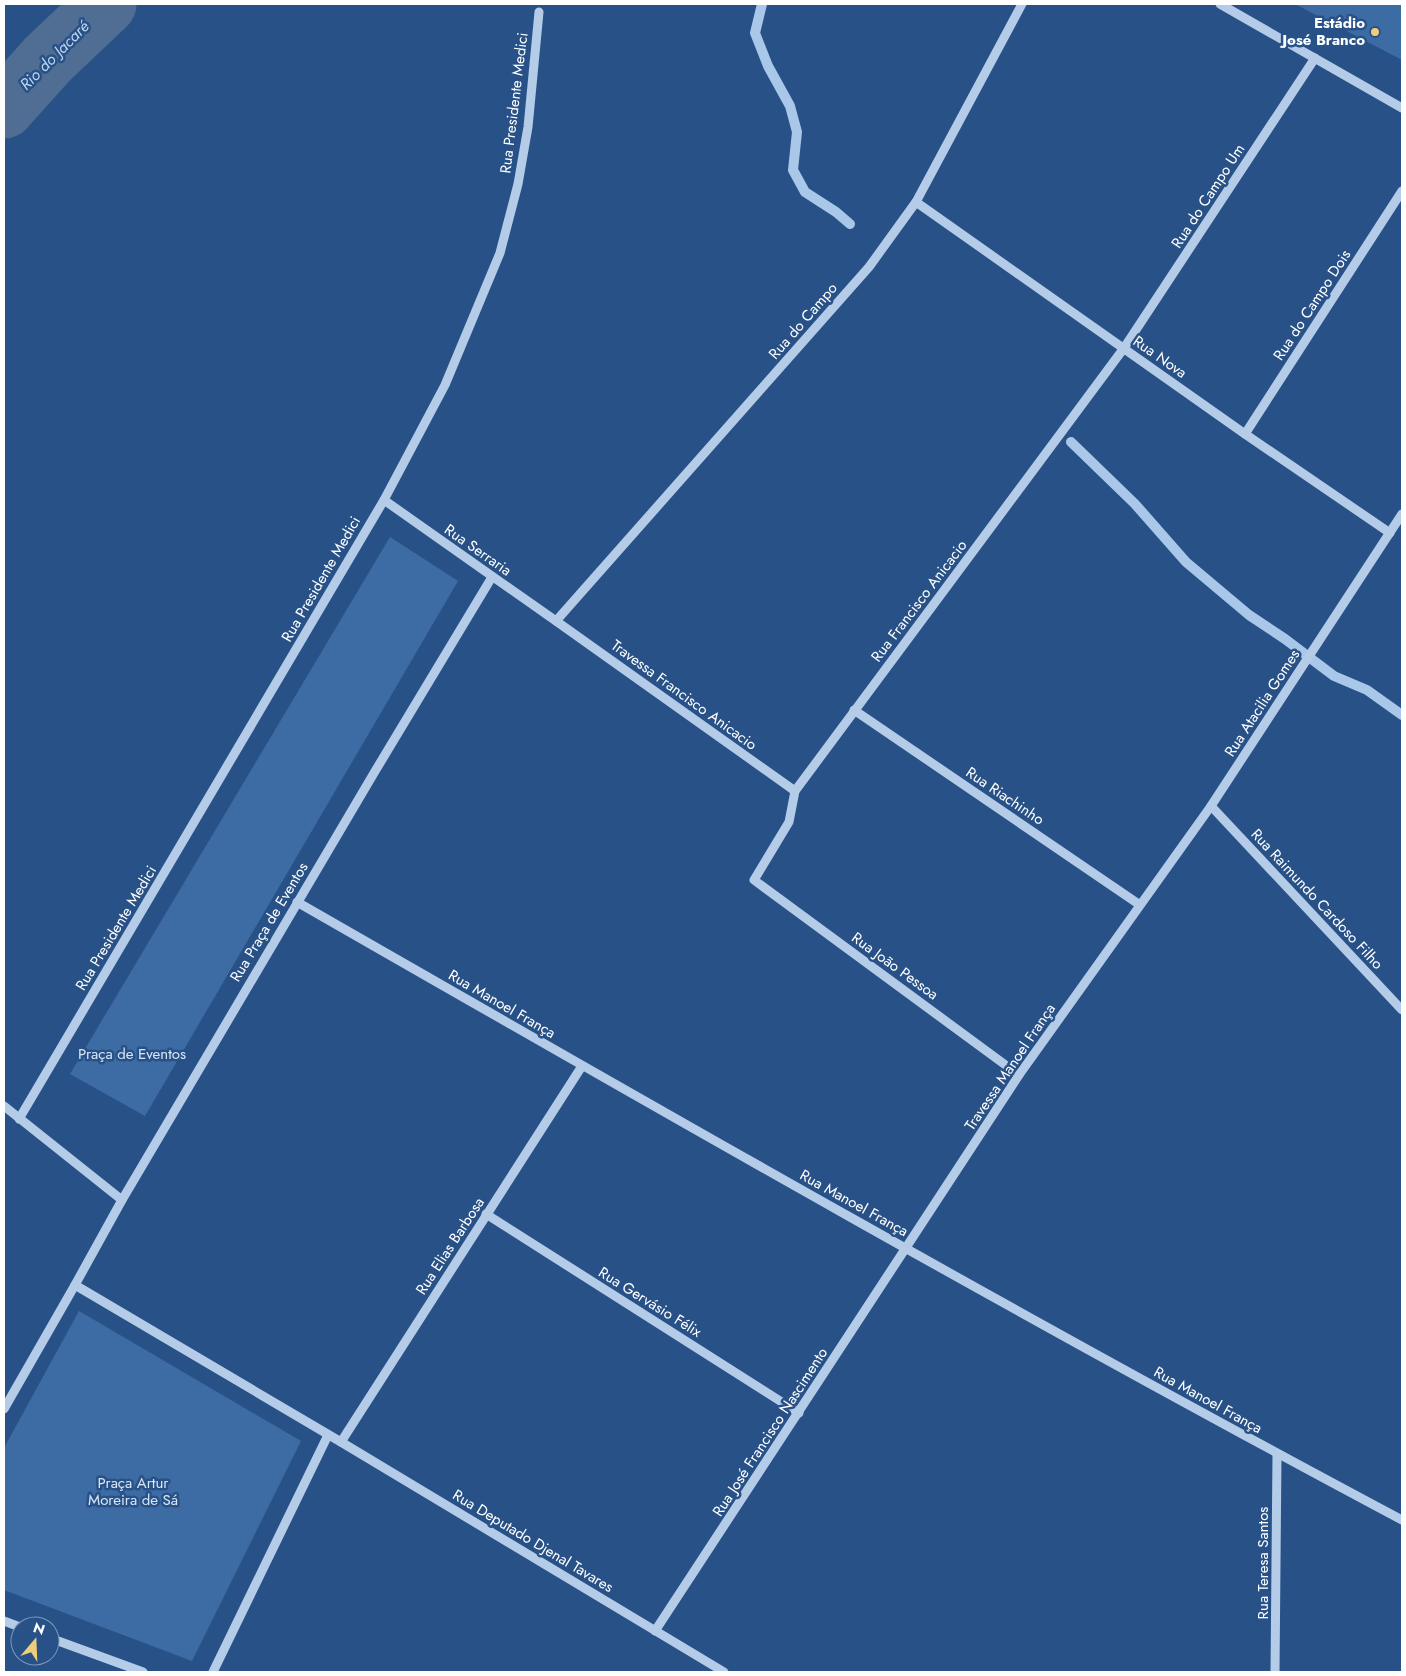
<svg xmlns="http://www.w3.org/2000/svg" width="1406" height="1676" font-family="Jost,sans-serif">
	<rect width="100%" height="100%" fill="#285287"/>
	<g fill="#3d6ca4">
		<path d="M 1295,4 L 1402,4 L 1402,60 Z"/>
		<path d="M 390,537 L 458,581 L 145,1116 L 70,1074 Z"/>
		<path d="M 79,1311 L 301,1441 L 192,1661 L 4,1590 L 4,1448 Z"/>
	</g>
	<g fill="none" stroke-linecap="round" stroke-linejoin="round">
		<g stroke="#a9c7e9" stroke-width="10">
			<path d="M 762,4 L 755,33 L 768,66 L 790,106 L 797,132 L 793,170 L 805,192 L 836,212 L 850,224"/>
			<path d="M 1071,442 L 1135,504 L 1186,562 L 1249,615 L 1285,639 L 1334,676 L 1367,690 L 1402,715"/>
		</g>
		<path stroke="#506d93" stroke-width="61" d="M 4,108 L 48,59 L 106,4"/>
		<g stroke="#b4cce8" stroke-width="9">
			<path d="M 1220,4 L 1402,108"/>
			<path d="M 916,202 L 1245,434 L 1390,533"/>
			<path d="M 1245,434 L 1402,191"/>
			<path d="M 384,500 L 556,621 L 795,791"/>
			<path d="M 556,621 L 869,267 L 916,202 L 1022,4"/>
			<path d="M 854,710 L 1140,905"/>
			<path d="M 1211,806 L 1402,1010"/>
			<path d="M 297,902 C 663,1112 1030,1322 1402,1520"/>
			<path d="M 1019,1075 L 754,880 L 789,822 L 795,791 L 1124,348 L 1315,58"/>
			<path d="M 4,1106 L 122,1200"/>
			<path d="M 19,1119 L 384,500 L 445,385 L 500,253 L 518,184 L 528,127 L 539,12"/>
			<path d="M 486,1214 L 799,1413"/>
			<path d="M 75,1285 L 341,1442 L 724,1672"/>
			<path d="M 4,1409 L 75,1285 L 122,1200 L 374,773 L 492,577"/>
			<path d="M 341,1442 L 582,1066"/>
			<path d="M 4,1621 L 20,1627"/>
			<path d="M 655,1631 L 1019,1075 L 1211,806 L 1402,514"/>
			<path d="M 50,1638 L 143,1672"/>
			<path d="M 213,1672 L 328,1435"/>
			<path d="M 1275,1672 L 1277,1454"/>
		</g>
	</g>
	<circle fill="#f0cd7b" stroke="#285287" stroke-width="2" cx="1375" cy="32" r="5"/>
	<g text-anchor="middle" stroke-width="5" stroke-linejoin="round" paint-order="stroke">
		<g font-size="15" font-weight="bold" fill="#fff" stroke="#285287" text-anchor="end">
			<text x="1365" y="28">Estádio<tspan x="1365" dy="17">José Branco</tspan></text>
		</g>
		<g font-size="15" fill="#fff" stroke="#285287">
			<text transform="translate(514 103) rotate(-83)" y="5">Rua Presidente Medici</text>
			<text transform="translate(1208 196) rotate(-57)" y="5">Rua do Campo Um</text>
			<text transform="translate(1312 305) rotate(-57)" y="5">Rua do Campo Dois</text>
			<text transform="translate(803 321) rotate(-49)" y="5">Rua do Campo</text>
			<text transform="translate(1160 357) rotate(35)" y="5">Rua Nova</text>
			<text transform="translate(478 550) rotate(35)" y="5">Rua Serraria</text>
			<text transform="translate(321 579) rotate(-60)" y="5">Rua Presidente Medici</text>
			<text transform="translate(919 601) rotate(-53)" y="5">Rua Francisco Anicacio</text>
			<text transform="translate(684 695) rotate(36)" y="5">Travessa Francisco Anicacio</text>
			<text transform="translate(1262 703) rotate(-57)" y="5">Rua Atacilia Gomes</text>
			<text transform="translate(1005 796) rotate(34)" y="5">Rua Riachinho</text>
			<text transform="translate(1317 899) rotate(47)" y="5">Rua Raimundo Cardoso Filho</text>
			<text transform="translate(269 922) rotate(-59)" y="5">Rua Praça de Eventos</text>
			<text transform="translate(116 928) rotate(-59)" y="5">Rua Presidente Medici</text>
			<text transform="translate(895 966) rotate(36)" y="5">Rua João Pessoa</text>
			<text transform="translate(502 1004) rotate(30)" y="5">Rua Manoel França</text>
			<text transform="translate(1010 1067) rotate(-56)" y="5">Travessa Manoel França</text>
			<text transform="translate(854 1203) rotate(29)" y="5">Rua Manoel França</text>
			<text transform="translate(450 1246) rotate(-57)" y="5">Rua Elias Barbosa</text>
			<text transform="translate(650 1302) rotate(32)" y="5">Rua Gervásio Félix</text>
			<text transform="translate(1208 1400) rotate(29)" y="5">Rua Manoel França</text>
			<text transform="translate(770 1432) rotate(-57)" y="5">Rua José Francisco Nascimento</text>
			<text transform="translate(533 1541) rotate(31)" y="5">Rua Deputado Djenal Tavares</text>
			<text transform="translate(1263 1563) rotate(-90)" y="5">Rua Teresa Santos</text>
		</g>
		<g font-size="15" fill="#d8e6f7" stroke="#285287">
			<text x="132" y="1059">Praça de Eventos</text>
			<text x="133" y="1488">Praça Artur<tspan x="133" dy="17">Moreira de Sá</tspan></text>
		</g>
		<g font-size="16" font-style="italic" fill="#c0d6f0" stroke="#285287">
			<text transform="translate(54 55) rotate(-45)" y="6">Rio do Jacaré</text>
		</g>
	</g>
	<rect width="1406" height="1676" fill="none" stroke="#ffffff" stroke-width="10"/>
	<g transform="translate(35 1641) rotate(19)"><circle r="24" fill="#285287" stroke="#7e97b7"/>
	<path d="M0-4L9 19L0 12L-9 19Z" fill="#f0cd7b"/>
	<text y="-8" font-size="14" font-weight="bold" text-anchor="middle" fill="#ffffff">N</text>
	</g>
</svg>
